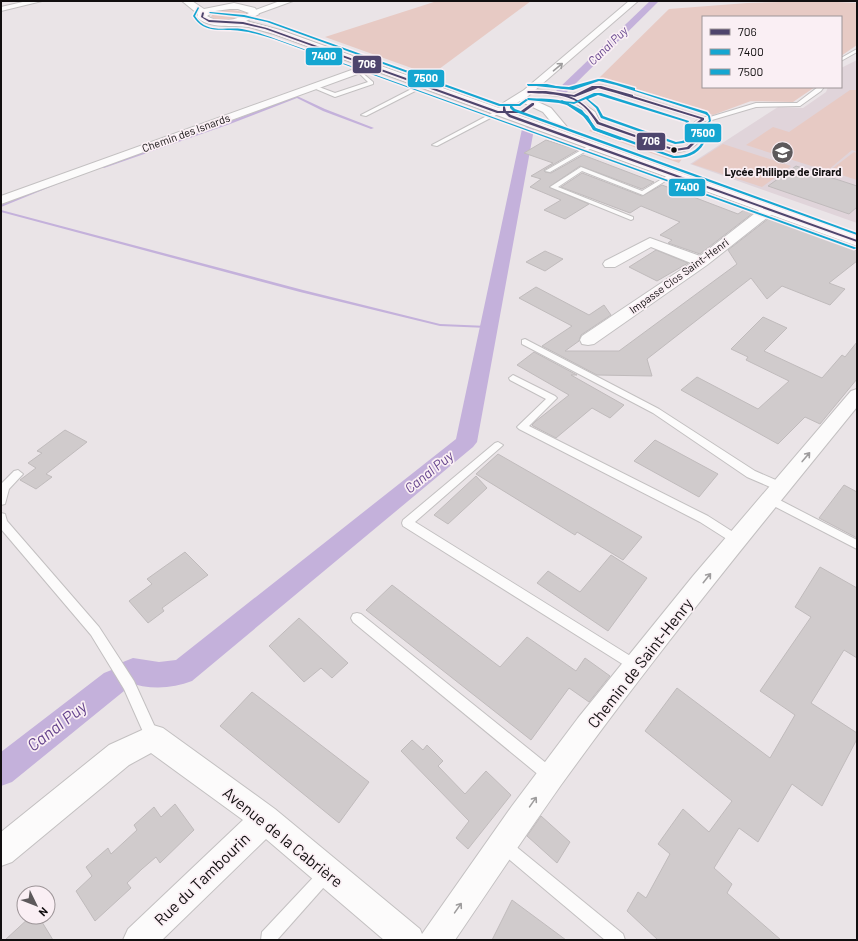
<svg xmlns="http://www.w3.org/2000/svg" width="858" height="941" font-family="Barlow,sans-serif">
	<rect width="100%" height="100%" fill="#eae4e7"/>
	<path fill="#e0d4da" d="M 857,60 L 857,223 L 690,164 L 778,107 L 803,108 L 826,92 L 828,87 L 841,87 L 841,68 Z"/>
	<g fill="#e7cac4">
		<path d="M 437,1 L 531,1 L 431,75 L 325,37 Z"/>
		<path d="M 817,1 L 857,3 L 857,45 L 841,56 L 841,17 L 703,17 L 703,87 L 815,87 L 793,102 L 748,101 L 751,101 L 713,115 L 599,78 L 669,9 L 747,3 Z"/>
		<path d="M 226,9 L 245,12 L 246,15 C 237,21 221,23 211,17 L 213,13 Z"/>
		<path d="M 850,90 L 857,90 L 857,152 L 852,150 L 827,171 L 746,145 L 773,127 L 789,132 Z"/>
		<path d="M 594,127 L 684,156 L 679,163 L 589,131 Z"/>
		<path d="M 723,144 L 791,166 L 762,187 L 692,164 Z"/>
		<path d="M 854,152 L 857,153 L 857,180 L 829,171 Z"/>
	</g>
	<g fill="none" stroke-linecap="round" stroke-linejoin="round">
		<g fill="#c4b1db" fill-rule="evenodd">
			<path d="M 297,96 L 325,109 L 374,128 L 371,129 L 323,111 L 297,98 L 230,124 L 104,168 L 101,167 L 228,122 Z"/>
			<path d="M 69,177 L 72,178 L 1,207 L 1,205 Z"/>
			<path d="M 1,210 L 303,290 L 440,324 L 488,326 L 490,327 L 488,328 L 440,326 L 300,292 L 1,212 Z"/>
		</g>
		<g fill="#c4b1db" fill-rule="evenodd">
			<path d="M 650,1 L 659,1 L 565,94 L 557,94 L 555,92 L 557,90 Z"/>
			<path d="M 528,125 L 534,129 L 477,442 L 473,447 L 192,681 C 172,689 148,690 128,682 L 124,691 L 12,782 L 1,786 L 1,752 L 104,673 L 114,669 L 119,671 L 123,662 L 133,658 L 159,662 L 176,660 L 456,439 L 522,129 Z"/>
		</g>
	</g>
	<g fill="#d0cbcc" stroke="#c0bbbc">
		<path d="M 546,140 L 578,150 L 544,170 L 545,172 L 551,173 L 583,155 L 654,182 L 642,189 L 580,166 L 549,187 L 589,204 L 565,219 L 544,210 L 561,200 L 530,187 L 541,179 L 531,176 L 553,163 L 524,153 Z"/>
		<path d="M 796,166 L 857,186 L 857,207 L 849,214 L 768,186 Z"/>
		<path d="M 582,173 L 642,196 L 662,185 L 738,214 L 744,210 L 753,213 L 700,254 L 668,243 L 672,240 L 660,235 L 680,222 L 641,206 L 630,213 L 561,187 Z"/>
		<path d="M 768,219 L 857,251 L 857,261 L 829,283 L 845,289 L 830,305 L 782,286 L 767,299 L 751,278 L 647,359 L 652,376 L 597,375 L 542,346 L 572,326 L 519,298 L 536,287 L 589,315 L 604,305 L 611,315 L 581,335 L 579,341 L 565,351 L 619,351 L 737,264 L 728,250 Z"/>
		<path d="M 656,250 L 688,263 L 657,281 L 629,267 Z"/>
		<path d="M 545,251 L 563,259 L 545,271 L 526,262 Z"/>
		<path d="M 763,317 L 787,328 L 764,351 L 822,378 L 842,355 L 845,357 L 857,342 L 857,379 L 820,424 L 805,417 L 778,444 L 681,390 L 697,377 L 758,409 L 789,381 L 746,360 L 748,357 L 731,349 Z"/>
		<path d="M 534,352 L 577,375 L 571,375 L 624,405 L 610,418 L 592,408 L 556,438 L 533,426 L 532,425 L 536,421 L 569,395 L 517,365 Z"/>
		<path d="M 65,430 L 87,442 L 46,474 L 52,477 L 36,489 L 20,480 L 36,468 L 28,463 L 42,453 L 37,451 Z"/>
		<path d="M 655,440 L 718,474 L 699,497 L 634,461 Z"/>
		<path d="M 498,454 L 566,493 L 642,537 L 623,560 L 577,532 L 575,535 L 476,474 Z"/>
		<path d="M 476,476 L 487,488 L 448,524 L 434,515 Z"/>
		<path d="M 844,485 L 857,492 L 857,538 L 819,518 Z"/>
		<path d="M 185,552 L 208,575 L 162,608 L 164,611 L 148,623 L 129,601 L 152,584 L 147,579 Z"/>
		<path d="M 611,555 L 647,578 L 608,631 L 537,583 L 548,571 L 580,592 Z"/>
		<path d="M 820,567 L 857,588 L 857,658 L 844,650 L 811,703 L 857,733 L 857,739 L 822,806 L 792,784 L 758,842 L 739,828 L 714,868 L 732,884 L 727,893 L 781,940 L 658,940 L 627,911 L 638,892 L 646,898 L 670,854 L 658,844 L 683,809 L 709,832 L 732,801 L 645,731 L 677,688 L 770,758 L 795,715 L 760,691 L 811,617 L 795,607 Z"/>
		<path d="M 392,585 L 500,667 L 527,637 L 576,671 L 585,658 L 610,676 L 589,702 L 569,688 L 531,740 L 366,610 Z"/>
		<path d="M 299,618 L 348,663 L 332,678 L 321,668 L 304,682 L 269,646 Z"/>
		<path d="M 252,692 L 369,782 L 339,823 L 220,726 Z"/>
		<path d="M 412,740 L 423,750 L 427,745 L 443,761 L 438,766 L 465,794 L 486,771 L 511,795 L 468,849 L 456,838 L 469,821 L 401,751 Z"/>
		<path d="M 175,804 L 194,830 L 160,863 L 156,857 L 142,869 L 127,883 L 131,888 L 95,921 L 76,891 L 92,876 L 86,867 L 108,848 L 111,854 L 137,830 L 134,825 L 154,807 L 161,817 Z"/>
		<path d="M 541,816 L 570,842 L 557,863 L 527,836 Z"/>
		<path d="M 512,900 L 566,940 L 492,940 Z"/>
		<path d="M 30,917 L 39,917 L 53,940 L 5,940 Z"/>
	</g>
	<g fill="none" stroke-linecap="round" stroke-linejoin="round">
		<defs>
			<g id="lane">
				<path d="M 857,49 L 857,52 L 841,61 L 841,58 Z"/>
				<path d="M 359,70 L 373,82 L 373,84 L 335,97 L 316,89 L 319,87 L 335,93 L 368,82 L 357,71 Z"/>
				<path d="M 423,83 L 425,86 L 366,116 L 361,115 Z"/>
				<path d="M 601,85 L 703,117 L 710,117 L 756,103 L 797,103 L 818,87 L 824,87 L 821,91 L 800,106 L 756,107 L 712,120 L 704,121 L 695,127 L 701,139 C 695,147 688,151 678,152 L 596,124 L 591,114 L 567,97 L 525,92 C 536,86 559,94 572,94 C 580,94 588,85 601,85 ZM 594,89 L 601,89 L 699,119 L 689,127 L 695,139 L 686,147 L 676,148 L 600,122 L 595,112 L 574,97 Z"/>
				<path d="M 498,110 L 501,112 L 500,113 L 437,146 L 432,145 Z"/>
				<path d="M 590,145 L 595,146 L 550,172 L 545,171 Z"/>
				<path d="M 581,167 L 642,191 L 670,174 L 675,175 L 643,195 L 582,171 L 558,187 L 633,217 L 633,219 L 631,220 L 550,187 Z"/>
				<path d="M 525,339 L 659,409 L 755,471 L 785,484 L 786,487 L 785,490 L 777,490 L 747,477 L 653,413 L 522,344 L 522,340 Z"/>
				<path d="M 513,375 L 555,396 L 557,398 L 529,426 L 708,516 L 741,537 L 742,540 L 741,543 L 737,544 L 733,543 L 700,522 L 519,429 L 517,427 L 519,425 L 546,399 L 510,380 L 509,378 Z"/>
				<path d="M 498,442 L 503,445 L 501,447 L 415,522 L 640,662 L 642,666 L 640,670 L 636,672 L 632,670 L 403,526 L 402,523 L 403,520 L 495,443 Z"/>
				<path d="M 18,470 L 23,474 L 9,489 L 5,504 L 1,505 L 1,484 L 14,471 Z"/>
				<path d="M 770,495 L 857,540 L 857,549 L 766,502 L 765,499 L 766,496 Z"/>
				<path d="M 1,513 L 5,514 L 7,521 L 99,627 L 134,681 L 160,738 L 158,743 L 153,745 L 148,743 L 124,689 L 91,635 L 1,529 Z"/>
				<path d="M 357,613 L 361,614 L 556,771 L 558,776 L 556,781 L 551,783 L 546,781 L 353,622 L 351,618 L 353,614 Z"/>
				<path d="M 503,838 L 508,840 L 623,934 L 625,940 L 605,940 L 498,850 L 496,845 L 498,840 Z"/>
				<path d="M 327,865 L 332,868 L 335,873 L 332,878 L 277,940 L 261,940 L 262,932 L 322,868 Z"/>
			</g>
			<g id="street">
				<path d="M 27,1 L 42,1 L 1,11 L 1,7 Z"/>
				<path d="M 629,1 L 638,1 L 527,97 L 551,108 L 567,127 L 565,129 L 557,129 L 543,112 L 520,101 L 509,108 L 515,116 L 514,118 L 506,118 L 499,111 L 500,105 L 524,90 Z"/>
				<path d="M 371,63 L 376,66 L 374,68 L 1,204 L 1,196 Z"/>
				<path d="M 768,206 L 773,207 L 775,210 L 773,213 L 707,265 L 594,344 L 588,345 L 582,344 L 580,340 L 582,336 L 691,263 L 651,247 L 615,267 L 605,267 L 603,264 L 605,261 L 650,238 L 700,256 L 763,207 Z"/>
				<path d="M 857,389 L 857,407 C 756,531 655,655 561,785 C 525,836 490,888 455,940 L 384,940 L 266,839 L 162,940 L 123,940 L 128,929 L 243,820 L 151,753 L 129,765 L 12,862 L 1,866 L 1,832 L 109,745 L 153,725 L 163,728 L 275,809 L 420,929 L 422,934 L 512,806 L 578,718 L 693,576 L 851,391 Z"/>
			</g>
			<path id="secondary" d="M 280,1 L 293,1 L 257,14 L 251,14 L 250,12 Z"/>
			<path id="primary" d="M 182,1 L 192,1 L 204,9 L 234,3 L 255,8 L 259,14 L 246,21 L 280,30 L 857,236 L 857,246 L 274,34 C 266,32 257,29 249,27 C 234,25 208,29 197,17 L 198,14 ZM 230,9 L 238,9 L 249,13 C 237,20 219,24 207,16 L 215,11 Z"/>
		</defs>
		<use href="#lane" stroke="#c3c0c1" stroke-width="2"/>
		<use href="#street" stroke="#c3c0c1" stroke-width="2"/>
		<use href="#secondary" stroke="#c3c0c1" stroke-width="2"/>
		<use href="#primary" stroke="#c3c0c1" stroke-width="2"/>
		<use href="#lane" fill="#fcfbfb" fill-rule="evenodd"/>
		<use href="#street" fill="#fcfbfb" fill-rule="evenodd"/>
		<use href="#secondary" fill="#fcfbfb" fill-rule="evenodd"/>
		<use href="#primary" fill="#fcfbfb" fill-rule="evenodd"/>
		<defs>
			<g id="bus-1">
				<path d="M 203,12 L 204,13 L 203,17 L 209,20 L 243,22 L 267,28 L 498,111 L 503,111 L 503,107 L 504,106 L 505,107 L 506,111 L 521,111 L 532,103 L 534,103 L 534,105 L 523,113 L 508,113 L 511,115 L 857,240 L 857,242 L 509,117 L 505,113 L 497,113 L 265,29 L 243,24 L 209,22 L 201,17 L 202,13 Z"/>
				<path d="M 592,86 L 601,86 L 633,95 L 633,96 L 704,118 L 704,120 L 693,127 L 699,139 L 689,149 L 675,151 L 597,124 C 593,118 589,111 583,106 C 568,93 547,94 528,93 L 527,92 L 528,91 L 546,91 L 574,95 ZM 598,88 L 616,93 L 701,119 L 691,127 L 696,139 L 687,147 L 675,149 L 599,122 C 590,110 584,102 569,96 L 575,97 Z"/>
			</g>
			<g id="bus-2">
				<path d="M 198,7 L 199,8 L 195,16 C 206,34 224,27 242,29 C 253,31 265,35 276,39 L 857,248 L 854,249 L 274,39 C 263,36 252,32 241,31 C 222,28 205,35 193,16 Z"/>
				<path d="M 527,84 L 547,84 L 565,88 L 564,89 L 547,86 L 528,86 Z"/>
				<path d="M 594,93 L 601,93 L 689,121 L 686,128 L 691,138 L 684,143 L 675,144 L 601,118 L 596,108 L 586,99 L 574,104 L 568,103 L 588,116 L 595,128 L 621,138 L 621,140 L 620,140 L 593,130 L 586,118 L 567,105 L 559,103 L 528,100 L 527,99 L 528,98 C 539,99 553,98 562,101 L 574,102 ZM 598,95 L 686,122 L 684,128 L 688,138 L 682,141 L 676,142 L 603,116 L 598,107 L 588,99 Z"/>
			</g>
			<g id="bus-3">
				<path d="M 210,12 L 244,15 L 269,21 L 500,104 L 519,104 L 526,99 L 528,100 L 520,106 L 499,106 L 267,22 L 244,17 L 209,13 Z"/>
				<path d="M 598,79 L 603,79 L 635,88 L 635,90 L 707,112 L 710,116 L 711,121 L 702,129 L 706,139 C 701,153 688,159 673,158 L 594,130 L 580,112 L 560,101 L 562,100 L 582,110 L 596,128 L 674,156 C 687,156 698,151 704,139 L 700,129 L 709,121 L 708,116 L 705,114 L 616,85 L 599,81 L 573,90 L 527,85 L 528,84 L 569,87 Z"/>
				<path d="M 510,106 L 512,106 L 515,109 L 857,233 L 857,235 L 513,111 L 510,108 Z"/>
			</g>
		</defs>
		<use href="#bus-1" stroke="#faeff4" stroke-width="3"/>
		<use href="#bus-2" stroke="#faeff4" stroke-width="3"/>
		<use href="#bus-3" stroke="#faeff4" stroke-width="3"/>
		<use href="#bus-1" fill="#4e456d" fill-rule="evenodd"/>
		<use href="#bus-2" fill="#15a6d1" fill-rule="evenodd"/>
		<use href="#bus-3" fill="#15a6d1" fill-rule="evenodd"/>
	</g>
	<defs><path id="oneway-shaft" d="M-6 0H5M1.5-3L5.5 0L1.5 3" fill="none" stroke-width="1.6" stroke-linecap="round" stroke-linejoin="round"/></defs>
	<g stroke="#9e9c9d">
		<use href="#oneway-shaft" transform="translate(558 67) rotate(-40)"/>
		<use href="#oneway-shaft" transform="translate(806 457) rotate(-50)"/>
		<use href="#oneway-shaft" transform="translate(707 578) rotate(-51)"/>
		<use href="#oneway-shaft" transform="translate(533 802) rotate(-55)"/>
		<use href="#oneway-shaft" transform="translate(458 908) rotate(-55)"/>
	</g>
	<defs>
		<symbol id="school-disc" viewBox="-11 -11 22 22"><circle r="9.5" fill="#5d595b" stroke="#faeff4"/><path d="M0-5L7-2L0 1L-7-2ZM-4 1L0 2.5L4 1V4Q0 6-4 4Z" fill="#fff"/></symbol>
	</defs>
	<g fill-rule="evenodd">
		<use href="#school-disc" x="770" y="140" width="25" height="25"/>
	</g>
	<circle fill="#110e0f" stroke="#faeff4" stroke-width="1.5" cx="674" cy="150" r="3.5"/>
	<g text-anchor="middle" stroke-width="3.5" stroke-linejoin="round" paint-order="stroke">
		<g font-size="11" fill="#110e0f" stroke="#faeff4">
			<text transform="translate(186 133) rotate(-20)" y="4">Chemin des Isnards</text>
			<text transform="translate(679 276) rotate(-36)" y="4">Impasse Clos Saint-Henri</text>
		</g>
		<g font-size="11" font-weight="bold" fill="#110e0f" stroke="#faeff4">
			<text x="783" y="176">Lycée Philippe de Girard</text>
		</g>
		<g font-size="12" font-style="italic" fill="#65448d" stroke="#faeff4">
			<text transform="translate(608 46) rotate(-44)" y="4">Canal Puy</text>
		</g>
		<g font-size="14" font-style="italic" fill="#65448d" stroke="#faeff4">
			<text transform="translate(429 472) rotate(-39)" y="5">Canal Puy</text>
		</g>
		<g font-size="16" fill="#110e0f" stroke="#faeff4">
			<text transform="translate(640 663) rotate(-52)" y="6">Chemin de Saint-Henry</text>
			<text transform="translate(283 837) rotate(39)" y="6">Avenue de la Cabrière</text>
			<text transform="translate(202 879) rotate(-44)" y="6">Rue du Tambourin</text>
		</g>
		<g font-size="17" font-style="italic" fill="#65448d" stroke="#faeff4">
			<text transform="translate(57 726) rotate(-38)" y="6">Canal Puy</text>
		</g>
	</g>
	<g stroke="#faeff4" stroke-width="1.5">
		<rect x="305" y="47" width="38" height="19" rx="4" fill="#15a6d1"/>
		<rect x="352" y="55" width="30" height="19" rx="4" fill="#4e456d"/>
		<rect x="407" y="69" width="38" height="19" rx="4" fill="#15a6d1"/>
		<rect x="684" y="123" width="38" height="20" rx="4" fill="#15a6d1"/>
		<rect x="636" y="132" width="30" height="19" rx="4" fill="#4e456d"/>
		<rect x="668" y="178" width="38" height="19" rx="4" fill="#15a6d1"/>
	</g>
	<g font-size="11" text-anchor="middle" font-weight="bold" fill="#fff">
		<text x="324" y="60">7400</text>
		<text x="367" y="68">706</text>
		<text x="426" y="82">7500</text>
		<text x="703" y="137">7500</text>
		<text x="651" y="145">706</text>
		<text x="687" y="191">7400</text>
	</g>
	<rect width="858" height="941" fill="none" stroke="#110e0f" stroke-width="4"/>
	<rect x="702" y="16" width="140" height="72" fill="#faeff4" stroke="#9d9598"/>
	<rect x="710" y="29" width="20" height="6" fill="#4e456d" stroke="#9d9598"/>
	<text x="738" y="36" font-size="12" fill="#110e0f">706</text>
	<rect x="710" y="49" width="20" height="6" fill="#15a6d1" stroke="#9d9598"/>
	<text x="738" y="56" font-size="12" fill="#110e0f">7400</text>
	<rect x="710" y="69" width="20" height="6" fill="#15a6d1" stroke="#9d9598"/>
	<text x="738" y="76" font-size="12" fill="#110e0f">7500</text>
	<g transform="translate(36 905) rotate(133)"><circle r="19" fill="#faeff4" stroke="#9d9598"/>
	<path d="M0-3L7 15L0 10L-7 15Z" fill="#5d595b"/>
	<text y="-6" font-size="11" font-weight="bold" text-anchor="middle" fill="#110e0f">N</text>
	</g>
</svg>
